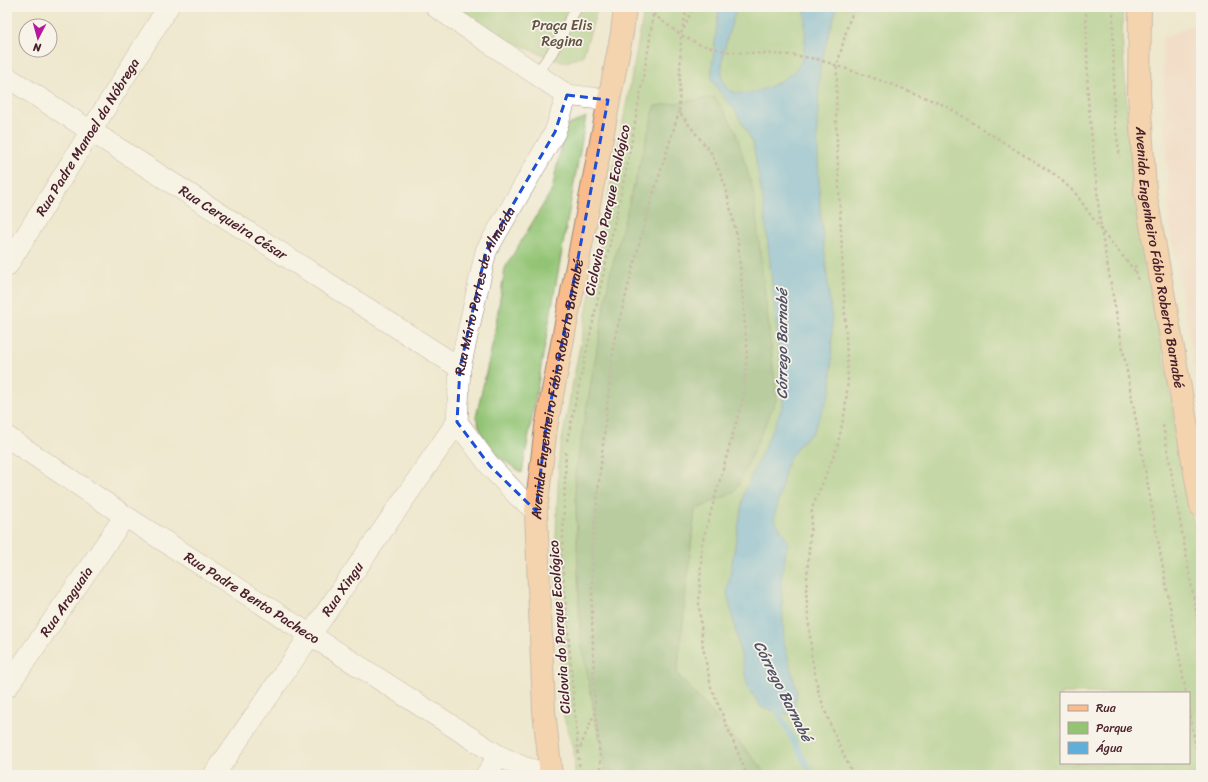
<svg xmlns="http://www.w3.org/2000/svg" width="1208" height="782" font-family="Sriracha,sans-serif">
	<rect width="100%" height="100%" fill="#f7f3e8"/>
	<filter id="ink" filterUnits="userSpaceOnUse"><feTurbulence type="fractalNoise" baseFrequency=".025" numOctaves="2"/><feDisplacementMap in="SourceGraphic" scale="8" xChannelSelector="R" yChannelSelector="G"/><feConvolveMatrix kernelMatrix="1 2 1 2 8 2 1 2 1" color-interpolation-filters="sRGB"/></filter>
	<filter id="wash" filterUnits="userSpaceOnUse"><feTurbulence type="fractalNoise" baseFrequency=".012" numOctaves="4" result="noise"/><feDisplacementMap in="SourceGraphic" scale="16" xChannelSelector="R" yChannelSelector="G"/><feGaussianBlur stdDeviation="0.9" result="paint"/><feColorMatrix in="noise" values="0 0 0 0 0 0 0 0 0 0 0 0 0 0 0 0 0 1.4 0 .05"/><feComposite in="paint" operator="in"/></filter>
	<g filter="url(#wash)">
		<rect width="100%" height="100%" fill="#eee8ce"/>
		<path fill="#f5d3c2" d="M 1193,25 L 1201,26 L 1201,404 L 1169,220 L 1162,38 Z"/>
		<g fill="#93c474" stroke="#6e7250" fill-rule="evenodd">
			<path d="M 453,7 L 598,7 L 583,56 L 564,63 L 509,41 Z"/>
			<path d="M 645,7 L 1123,7 L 1122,35 L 1133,186 L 1201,563 L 1201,775 L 761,775 L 763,769 L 677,674 L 695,510 L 735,492 L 610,274 L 575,475 L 580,635 L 606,775 L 575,775 L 574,754 L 563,713 L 555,564 L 559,455 ZM 1061,693 L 1189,693 L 1189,763 L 1061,763 Z"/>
			<path d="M 586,117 L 522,473 L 487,449 L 476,417 L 493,342 L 505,268 L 552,190 L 565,127 Z"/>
		</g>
		<path fill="#76aa66" stroke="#606448" d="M 715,97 L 735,129 L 753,190 L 777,399 L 735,492 L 695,510 L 677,674 L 763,769 L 761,775 L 606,775 L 580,635 L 575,474 L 610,274 L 655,106 Z"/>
		<path fill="#5eafd9" stroke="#546782" d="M 719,7 L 737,7 C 731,26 718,61 723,81 C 732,110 791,81 800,64 C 807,52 805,21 805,7 L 837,7 L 820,65 L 817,130 L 820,208 L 832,323 L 831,390 L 813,432 L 798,446 L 787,463 L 774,519 L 788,541 L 781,580 L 784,642 L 797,692 L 793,715 L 762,708 L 748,687 L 727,592 L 744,493 L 783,406 L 780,359 L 764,207 L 753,143 L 734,108 L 720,93 L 712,80 L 712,68 Z"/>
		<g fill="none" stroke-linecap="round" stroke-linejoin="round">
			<path stroke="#5eafd9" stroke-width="6" d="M 775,706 L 812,775"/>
		</g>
	</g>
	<g filter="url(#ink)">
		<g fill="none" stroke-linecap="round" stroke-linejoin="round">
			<defs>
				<path id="lane" d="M 536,74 L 551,54 L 577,7"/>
				<g id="street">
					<path d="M 436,7 L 567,95 L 608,100"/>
					<path id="s1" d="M 7,77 L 460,368"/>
					<path id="s2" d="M 7,266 L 168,7"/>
					<path id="s3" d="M 7,437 L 125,516 L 499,756 L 523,767 L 551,775"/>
					<path id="s4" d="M 536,511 L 518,496 L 490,466 L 457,422 L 460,368 L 486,251 L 555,132 L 567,95"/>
					<path id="s5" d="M 7,687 L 125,516"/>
					<path id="s6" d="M 214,775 L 457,422"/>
					<path d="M 486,775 L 499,756"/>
				</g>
				<g id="primary">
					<path id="s7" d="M 1140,7 L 1139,94 L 1145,191 L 1201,506"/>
					<path id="s8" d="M 551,775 L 544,711 L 536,511 L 546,427 L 622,33 L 625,7"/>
				</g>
			</defs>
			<use href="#lane" stroke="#9c847c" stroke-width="12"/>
			<use href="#street" stroke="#9c847c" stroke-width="22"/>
			<use href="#primary" stroke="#9c847c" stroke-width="24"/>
			<g stroke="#9c847c" stroke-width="2.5" stroke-dasharray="3 3" stroke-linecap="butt">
				<path d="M 687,7 L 681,35 L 679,112 L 712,154 L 725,185 L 738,241 L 747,349 L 744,395 L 702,543 L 699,604 L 703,647 L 711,687 L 747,775"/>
				<path d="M 1086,7 L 1088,99 L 1101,230 L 1186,693"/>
				<path d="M 1113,7 L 1114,118 L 1120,157"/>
				<path d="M 653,14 L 681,35 L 701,45 L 731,52 L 793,55 L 817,59 L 894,85 L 946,106 L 1057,176 L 1076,194 L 1101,230 L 1135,271"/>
				<path d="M 684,29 L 693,7"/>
				<path d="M 1135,265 L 1138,282"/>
				<path d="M 1163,425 L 1201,639"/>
				<path d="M 567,441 L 628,161 L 649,45 L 654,7"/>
				<path d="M 566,452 L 562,559 L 580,775"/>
				<path d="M 1189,710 L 1201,773"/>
				<path d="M 578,753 L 594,714"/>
				<path d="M 602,775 L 595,712 L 592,614 L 592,548 L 614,341 L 646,218 L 679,112"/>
				<path d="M 853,775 L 832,729 L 819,694 L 812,659 L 806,591 L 812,508 L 837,448 L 845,411 L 848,380 L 836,125 L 837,66 L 848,24 L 855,7"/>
			</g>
			<use href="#lane" stroke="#fff" stroke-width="10"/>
			<use href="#street" stroke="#fff" stroke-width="21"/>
			<use href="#primary" stroke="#f9bc8a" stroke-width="22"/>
		</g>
	</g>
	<path d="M0 0H1208V782H0ZM 567,95 L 608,100 L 546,427 L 536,511 L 490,466 L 457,422 L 460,368 L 486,251 L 555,132 Z" fill="#eee8ce" fill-opacity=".55" fill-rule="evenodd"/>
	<path fill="none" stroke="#1d4ed8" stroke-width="3" stroke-dasharray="8 5" stroke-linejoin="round" d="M 567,95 L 608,100 L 546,427 L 536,511 L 490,466 L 457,422 L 460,368 L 486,251 L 555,132 Z"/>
	<g text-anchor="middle" stroke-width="3.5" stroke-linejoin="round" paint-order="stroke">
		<g font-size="14" fill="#605141" stroke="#f7f3e8">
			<text x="562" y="30">Praça Elis<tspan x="562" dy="16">Regina</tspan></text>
		</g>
		<g font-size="14" fill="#4a1f2b" stroke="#f7f3e8">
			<text dy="5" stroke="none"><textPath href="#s2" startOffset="152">Rua Padre Manoel da Nóbrega</textPath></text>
			<text transform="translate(607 210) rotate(-78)" y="5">Ciclovia do Parque Ecológico</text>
			<text dy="5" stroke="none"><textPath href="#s1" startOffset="269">Rua Cerqueira César</textPath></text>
			<text dy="5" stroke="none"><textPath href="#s7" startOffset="252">Avenida Engenheiro Fábio Roberto Barnabé</textPath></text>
			<text dy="5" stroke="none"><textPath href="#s4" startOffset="255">Rua Mário Portes de Almeida</textPath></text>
			<text dy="5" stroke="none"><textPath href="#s8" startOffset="388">Avenida Engenheiro Fábio Roberto Barnabé</textPath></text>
			<text dy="5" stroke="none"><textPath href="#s6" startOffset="226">Rua Xingu</textPath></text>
			<text dy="5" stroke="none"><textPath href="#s3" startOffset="293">Rua Padre Bento Pacheco</textPath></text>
			<text dy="5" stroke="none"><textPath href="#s5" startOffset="104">Rua Araguaia</textPath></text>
			<text transform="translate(559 627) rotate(-94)" y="5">Ciclovia do Parque Ecológico</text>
		</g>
		<g font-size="15" font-style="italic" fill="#515168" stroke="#f7f3e8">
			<text transform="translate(782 344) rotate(-90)" y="5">Córrego Barnabé</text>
			<text transform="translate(783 691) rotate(63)" y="5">Córrego Barnabé</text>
		</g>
	</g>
	<rect width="1208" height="782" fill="none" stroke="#f7f3e8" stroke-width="24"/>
	<rect x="1060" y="692" width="130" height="72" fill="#f7f3e8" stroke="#b29e9c"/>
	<rect x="1068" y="705" width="20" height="6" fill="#f9bc8a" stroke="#b29e9c"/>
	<text x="1096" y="712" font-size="12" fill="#4a1f2b">Rua</text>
	<rect x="1068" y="722" width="20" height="12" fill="#93c474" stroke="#b29e9c"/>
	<text x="1096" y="732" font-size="12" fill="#4a1f2b">Parque</text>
	<rect x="1068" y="742" width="20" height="12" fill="#5eafd9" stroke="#b29e9c"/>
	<text x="1096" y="752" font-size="12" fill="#4a1f2b">Água</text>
	<g transform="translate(38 38) rotate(186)"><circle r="19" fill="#f7f3e8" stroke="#b29e9c"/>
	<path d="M0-3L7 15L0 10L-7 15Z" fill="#b5179e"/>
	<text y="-6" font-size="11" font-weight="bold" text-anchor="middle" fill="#4a1f2b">N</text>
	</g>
</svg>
